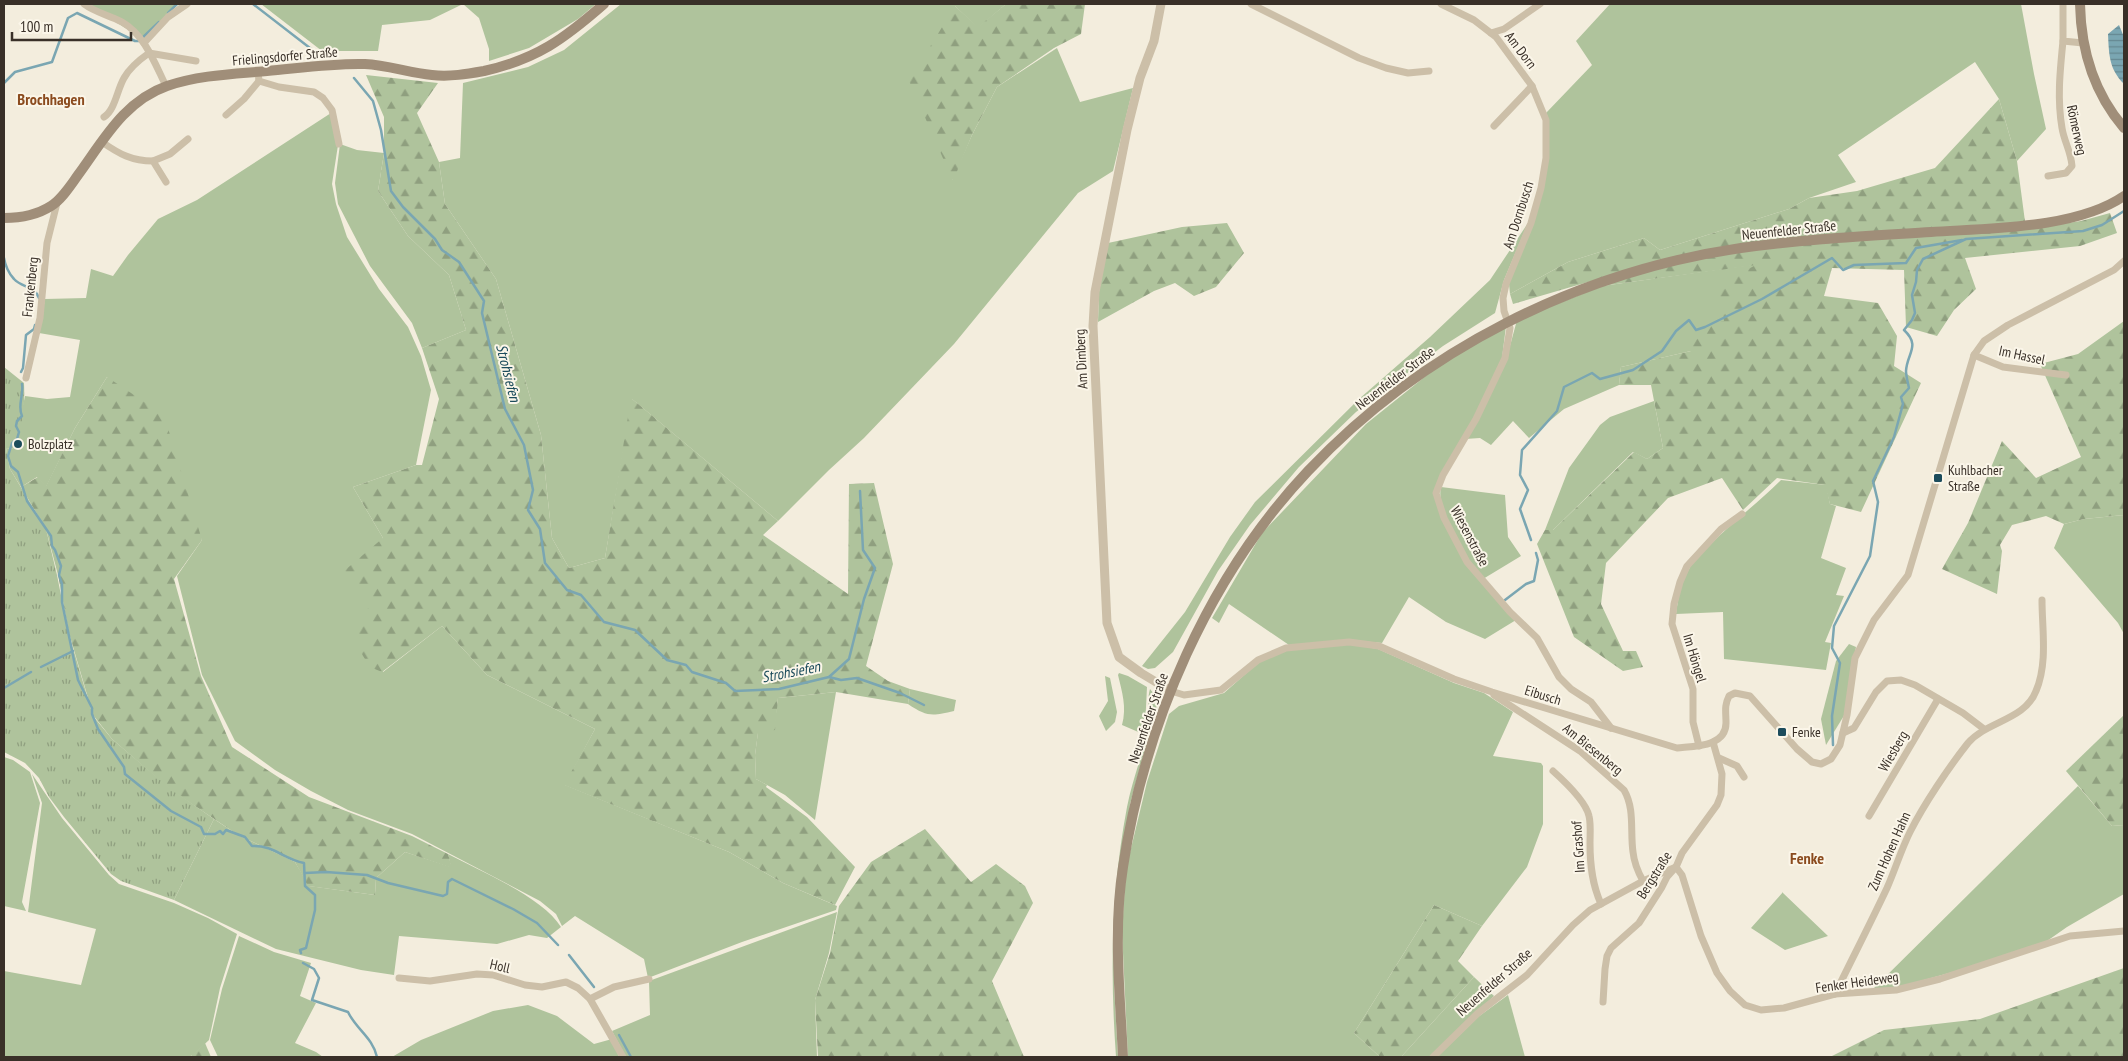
<svg xmlns="http://www.w3.org/2000/svg" width="2128" height="1061" font-family="'PT Sans Narrow',sans-serif">
	<defs>
		<pattern id="forest-firs" width="22" height="20" patternUnits="userSpaceOnUse" patternTransform="scale(1.25)"><rect width="22" height="20" fill="#afc39c"/><path d="M5 1l3.5 6h-7zM16 11l3.5 6h-7z" fill="#8f9f7f"/></pattern>
		<pattern id="park-tufts" width="24" height="20" patternUnits="userSpaceOnUse" patternTransform="scale(1.25)"><rect width="24" height="20" fill="#afc39c"/><path d="M3 7l-1-3M5 7V3M7 7l1-3M15 17l-1-3M17 17v-4M19 17l1-3" fill="none" stroke="#8f9f7f"/></pattern>
		<pattern id="water-rules" width="6" height="5" patternUnits="userSpaceOnUse" patternTransform="scale(1.25)"><rect width="6" height="5" fill="#7aa6b2"/><path d="M0 2.5h6" fill="none" stroke="#658891"/></pattern>
	</defs>
	<rect width="100%" height="100%" fill="#f3eddd"/>
	<g fill="#afc39c">
		<path d="M 86,4 L 176,4 L 145,40 Z"/>
		<path d="M 261,4 L 596,4 L 578,19 L 529,48 L 489,61 L 489,49 L 479,18 L 463,4 L 430,20 L 382,25 L 378,51 L 322,51 Z"/>
		<path d="M 621,4 L 1006,4 L 978,28 L 955,6 L 952,180 L 972,135 L 997,87 L 1057,48 L 1080,102 L 1133,88 L 1113,171 L 1078,193 L 954,344 L 864,438 L 829,470 L 778,521 L 632,399 L 605,558 L 569,568 L 552,538 L 541,435 L 496,279 L 445,204 L 439,162 L 460,158 L 463,83 L 528,67 L 564,50 Z"/>
		<path d="M 1610,4 L 2021,4 L 2034,74 L 2046,129 L 2017,161 L 1999,99 L 1975,62 L 1838,155 L 1856,182 L 1809,198 L 1789,209 L 1660,250 L 1644,238 L 1568,262 L 1510,294 L 1509,284 C 1521,245 1560,149 1546,113 L 1592,65 L 1576,41 Z"/>
		<path d="M 331,113 L 338,145 L 332,184 L 336,204 L 347,237 L 379,289 L 408,327 L 421,356 L 431,390 L 416,465 L 353,487 L 383,538 L 371,605 L 383,672 L 442,626 L 487,675 L 595,729 L 565,785 L 729,852 L 783,883 L 837,906 L 836,910 L 742,942 L 648,978 L 644,959 L 575,916 L 562,926 L 556,914 L 540,901 L 412,834 L 348,810 L 311,791 L 275,770 L 235,741 L 202,675 L 177,576 L 202,540 L 107,377 L 75,428 L 46,487 L 37,477 L 21,487 L 10,469 L 6,448 L 14,449 L 25,396 L 47,399 L 70,397 L 80,340 L 39,333 L 45,299 L 86,298 L 91,269 L 113,276 L 128,255 L 158,219 L 197,200 Z"/>
		<path d="M 340,144 L 357,150 L 384,153 L 378,191 L 408,236 L 449,275 L 466,330 L 422,348 L 412,323 L 370,266 L 338,204 L 335,183 Z"/>
		<path d="M 1528,223 L 1504,280 L 1495,313 L 1443,346 L 1356,412 L 1299,467 L 1250,525 L 1218,571 L 1173,652 L 1155,668 L 1148,669 L 1142,666 L 1185,612 L 1230,537 L 1255,502 L 1359,399 L 1430,337 L 1490,280 Z"/>
		<path d="M 1758,264 L 1724,322 L 1691,351 L 1621,367 L 1619,385 L 1564,409 L 1529,438 L 1513,421 L 1491,445 L 1480,438 L 1465,439 L 1507,357 L 1517,320 L 1602,286 Z"/>
		<path d="M 1506,326 L 1502,358 L 1474,418 L 1435,493 L 1466,563 L 1516,620 L 1485,639 L 1446,622 L 1409,597 L 1382,643 L 1350,640 L 1289,645 L 1229,604 L 1219,623 L 1212,618 L 1262,533 L 1366,424 L 1452,355 Z"/>
		<path d="M 1654,401 L 1663,448 L 1647,459 L 1633,452 L 1553,530 L 1545,530 L 1569,468 L 1600,425 L 1610,417 Z"/>
		<path d="M 1781,480 L 1826,485 L 1830,504 L 1836,506 L 1821,558 L 1846,568 L 1836,595 L 1844,596 L 1825,642 L 1831,643 L 1826,670 L 1724,659 L 1723,612 L 1676,614 C 1678,599 1681,582 1689,569 C 1694,560 1702,553 1709,546 C 1732,522 1758,503 1781,480 Z"/>
		<path d="M 1441,487 L 1505,495 L 1508,537 L 1521,556 L 1483,579 C 1468,560 1435,512 1441,487 Z"/>
		<path d="M 2124,515 L 2124,634 L 2118,623 L 2054,548 L 2064,524 L 2084,519 Z"/>
		<path d="M 1349,644 L 1378,649 L 1454,683 L 1484,693 L 1513,712 L 1493,756 L 1541,763 L 1543,766 L 1543,824 L 1527,867 L 1482,926 L 1434,905 L 1354,1033 L 1380,1057 L 1128,1057 L 1122,932 L 1126,869 L 1147,782 L 1169,714 L 1179,706 L 1224,693 L 1259,662 L 1286,650 Z"/>
		<path d="M 1849,644 L 1856,647 L 1845,714 L 1826,745 L 1821,719 L 1836,661 Z"/>
		<path d="M 1119,673 L 1128,676 L 1147,687 L 1145,727 L 1143,734 L 1122,725 C 1127,707 1122,692 1118,675 Z"/>
		<path d="M 1105,676 L 1110,678 L 1117,712 L 1115,722 L 1106,731 L 1099,716 L 1108,701 Z"/>
		<path d="M 910,689 L 956,700 L 954,711 C 932,716 927,717 908,704 Z"/>
		<path d="M 1150,689 L 1154,694 L 1157,705 L 1130,804 L 1114,985 L 1118,1057 L 1116,1057 C 1110,973 1111,891 1127,807 C 1132,781 1142,756 1148,730 C 1151,717 1146,703 1150,689 Z"/>
		<path d="M 836,692 L 815,820 L 785,795 L 756,779 L 755,755 L 758,732 L 774,729 L 778,698 Z"/>
		<path d="M 4,757 L 13,760 L 30,772 L 40,803 L 22,902 L 26,911 L 4,906 Z"/>
		<path d="M 32,774 L 62,818 L 109,875 L 119,884 L 174,903 L 208,918 L 237,934 L 220,988 L 209,1040 L 193,1055 L 188,1057 L 4,1057 L 4,971 L 81,985 L 96,929 L 28,912 L 42,803 Z"/>
		<path d="M 2078,786 L 2112,826 L 2124,825 L 2124,894 L 2067,927 L 2047,941 L 1989,962 L 1895,988 L 1872,990 Z"/>
		<path d="M 214,819 L 238,835 L 295,862 L 309,886 L 375,895 L 376,878 L 405,852 L 451,867 L 448,854 C 480,871 543,897 561,927 L 547,938 L 529,935 L 497,944 L 399,936 L 394,975 L 361,970 L 276,949 L 174,900 Z"/>
		<path d="M 1783,892 L 1783,893 L 1828,936 L 1785,950 L 1751,928 Z"/>
		<path d="M 837,912 L 829,953 L 815,1000 L 817,1057 L 626,1057 L 612,1031 L 650,1015 L 649,981 Z"/>
		<path d="M 239,936 L 274,952 L 311,963 L 300,996 L 316,1003 L 295,1043 L 316,1052 L 323,1057 L 218,1057 L 210,1040 L 222,989 Z"/>
		<path d="M 1474,977 L 1494,996 L 1429,1057 L 1401,1057 Z"/>
		<path d="M 1508,995 L 1525,1057 L 1437,1057 L 1478,1017 Z"/>
		<path d="M 528,1005 L 557,1016 L 594,1044 L 612,1039 L 619,1057 L 392,1057 L 421,1040 L 493,1011 Z"/>
	</g>
	<g fill="url(#forest-firs)">
		<path d="M 1006,4 L 1085,4 L 1081,34 L 1054,48 L 997,87 L 972,135 L 953,181 L 909,81 L 955,6 L 978,27 Z"/>
		<path d="M 366,75 L 438,83 L 417,113 L 439,162 L 445,204 L 496,279 L 541,435 L 552,538 L 569,568 L 605,558 L 631,398 L 778,521 L 763,535 L 848,594 L 849,484 L 874,483 L 893,564 L 866,666 L 888,681 L 910,689 L 908,704 L 836,692 L 778,698 L 775,730 L 758,733 L 755,755 L 756,779 L 767,785 L 766,787 L 807,817 L 855,867 L 835,905 L 783,883 L 729,852 L 564,785 L 595,729 L 487,675 L 442,626 L 382,672 L 370,667 L 348,632 L 371,605 L 344,571 L 383,538 L 353,487 L 416,465 L 422,465 L 439,399 L 422,348 L 466,330 L 449,275 L 408,236 L 378,191 L 384,153 L 384,117 Z"/>
		<path d="M 1999,99 L 2017,161 L 2026,229 L 2081,221 L 2110,213 L 2117,233 L 2080,246 L 1965,258 L 1976,289 L 1954,310 L 1937,336 L 1906,327 L 1904,270 L 1832,268 L 1824,296 L 1878,303 L 1897,336 L 1894,366 L 1921,383 L 1861,512 L 1830,504 L 1825,485 L 1777,478 L 1743,510 L 1722,478 L 1668,498 L 1606,563 L 1601,604 L 1623,651 L 1636,651 L 1643,667 L 1623,671 L 1574,637 L 1537,544 L 1545,530 L 1553,530 L 1634,452 L 1647,459 L 1663,448 L 1651,385 L 1619,385 L 1621,367 L 1691,351 L 1691,326 L 1724,321 L 1717,285 L 1756,265 L 1601,286 L 1595,280 L 1513,304 L 1510,294 L 1568,262 L 1644,238 L 1660,250 L 1789,209 L 1809,198 L 1857,191 L 1935,168 Z"/>
		<path d="M 1227,223 L 1244,253 L 1216,287 L 1194,296 L 1175,283 L 1154,291 L 1098,322 L 1099,292 L 1108,243 L 1182,227 Z"/>
		<path d="M 2124,321 L 2124,515 L 2084,519 L 2064,524 L 2046,516 L 2012,525 L 2000,545 L 2002,551 L 1997,594 L 1942,569 L 1968,523 L 2002,441 L 2036,478 L 2081,457 L 2040,364 L 2078,354 Z"/>
		<path d="M 107,377 L 164,415 L 202,540 L 174,579 L 201,676 L 232,747 L 309,797 L 412,836 L 448,854 L 452,868 L 405,852 L 376,878 L 375,895 L 308,886 L 295,862 L 238,835 L 171,790 L 112,739 L 93,715 L 69,633 L 58,575 L 46,529 L 21,487 L 38,477 L 46,486 L 75,428 Z"/>
		<path d="M 2124,715 L 2124,825 L 2112,826 L 2066,771 Z"/>
		<path d="M 925,829 L 971,882 L 996,864 L 1025,886 L 1033,903 L 992,981 L 1024,1057 L 818,1057 L 815,1000 L 830,953 L 839,906 L 871,862 Z"/>
		<path d="M 1434,905 L 1482,926 L 1458,961 L 1474,977 L 1401,1057 L 1380,1057 L 1354,1033 Z"/>
		<path d="M 2124,968 L 2124,1057 L 1830,1057 L 1884,1030 L 1980,1019 Z"/>
		<path d="M 205,1043 L 211,1057 L 190,1057 Z"/>
	</g>
	<path fill="url(#park-tufts)" d="M 4,367 L 24,383 C 25,401 23,433 14,449 L 6,448 L 10,469 L 46,529 L 57,575 L 68,631 L 93,716 L 112,739 L 171,789 L 214,819 L 174,900 L 121,881 L 111,874 L 64,817 L 49,797 L 39,778 L 25,763 L 4,752 Z"/>
	<path fill="url(#water-rules)" d="M 2119,25 L 2124,37 L 2124,84 C 2109,69 2109,55 2108,34 Z"/>
	<g fill="none" stroke-linecap="round" stroke-linejoin="round">
		<g stroke="#7aa6b2" stroke-width="2.5">
			<path d="M 253,4 L 319,55"/>
			<path d="M 168,13 L 177,4"/>
			<path d="M 354,78 L 373,101 L 381,130 L 391,191 L 403,207 L 435,239 L 442,250 L 459,262 L 484,301 L 482,313 L 505,409 L 524,445 L 533,490 L 528,510 L 540,529 L 545,563 L 567,590 L 581,595 L 604,622 L 635,630 L 667,660 L 686,665 L 692,672 L 726,683 L 735,691 L 779,689 L 829,677 L 849,659 L 864,599 L 875,568 L 863,550 L 860,491"/>
			<path d="M 4,83 L 15,72 L 52,62 L 68,18 L 77,13 L 135,41 L 139,41 L 159,22"/>
			<path d="M 4,258 C 5,265 9,274 14,279 C 22,288 34,285 39,298"/>
			<path d="M 21,372 L 23,368 L 26,335 L 34,329 L 35,325"/>
			<path d="M 22,384 C 24,396 17,405 22,416 L 17,421 L 16,426 L 19,432 L 17,439 L 12,443 L 8,456 L 11,466 L 18,472 L 27,501 L 51,536 L 52,546 L 55,550 L 61,566 L 59,575 L 62,584 L 62,602 L 78,680 L 92,708 L 92,714 L 98,729 L 124,767 L 125,774 L 171,811 L 201,827 L 204,834 L 215,834 L 220,831 L 223,834 L 226,830 L 245,837 L 252,846 C 274,845 283,859 304,863 L 305,886 L 315,895 L 315,910 L 306,948 L 300,950 L 301,953"/>
			<path d="M 1531,540 L 1520,509 L 1528,490 L 1520,475 L 1522,450 L 1557,411 L 1564,387 L 1592,373 L 1600,379 L 1633,370 L 1662,351 L 1676,331 L 1689,320 L 1696,330 L 1705,327 L 1762,299 L 1832,258 L 1843,270 L 1854,265 L 1906,263 L 1916,248 L 1962,240"/>
			<path d="M 1505,600 L 1526,584 L 1534,581 L 1538,560 L 1536,553"/>
			<path d="M 41,667 L 73,651"/>
			<path d="M 829,677 L 841,680 L 857,678 L 900,693 L 924,705"/>
			<path d="M 4,688 L 31,672"/>
			<path d="M 1833,745 L 1832,716 L 1840,663 L 1832,648 L 1834,626 L 1870,556 L 1878,502 L 1873,481 L 1894,437 L 1903,404 L 1901,397 L 1909,388 C 1908,383 1906,376 1906,371 C 1907,353 1921,346 1904,330 L 1912,320 L 1915,313 L 1912,295 L 1916,282 L 1917,270 L 1923,259 L 1966,239 L 2083,231 L 2102,225 L 2124,211"/>
			<path d="M 305,873 L 326,872 L 367,875 L 388,883 L 443,896 L 447,894 L 448,882 L 452,879 L 513,909 L 537,923 L 558,945"/>
			<path d="M 569,955 L 594,987"/>
			<path d="M 303,963 L 314,969 L 319,978 L 312,1000 L 348,1012 C 356,1029 373,1038 377,1057"/>
			<path d="M 619,1035 L 631,1057"/>
		</g>
		<g stroke="#ccbfa8" stroke-width="7">
			<path d="M 84,4 C 96,13 109,15 122,22 C 145,35 155,64 166,86"/>
			<path d="M 1251,4 L 1359,58 L 1386,68 L 1408,73 L 1429,71"/>
			<path d="M 1441,4 L 1474,20 L 1496,37 L 1532,86 L 1546,120 L 1546,158 L 1541,188 L 1531,223 L 1506,284 L 1503,298 L 1504,311 L 1510,328 L 1505,358 L 1476,419 L 1443,475 L 1436,493 L 1444,518 L 1467,562 L 1510,612 L 1537,638 L 1559,677 L 1571,689 L 1591,702 L 1611,728"/>
			<path d="M 2063,4 L 2063,41 L 2083,43"/>
			<path d="M 1491,33 L 1504,29 L 1540,4"/>
			<path d="M 144,43 L 168,17 L 187,4"/>
			<path d="M 258,72 L 259,81 L 279,87 L 314,92 L 323,98 L 332,110 L 339,144"/>
			<path d="M 226,115 L 244,99 L 259,81"/>
			<path d="M 104,117 C 115,110 117,90 124,78 C 130,67 139,60 149,53 L 196,61"/>
			<path d="M 1494,126 L 1532,86"/>
			<path d="M 102,142 C 119,154 132,161 153,161 L 166,182"/>
			<path d="M 153,161 L 170,154 L 188,139"/>
			<path d="M 2048,176 L 2066,173 L 2072,166 C 2071,152 2064,141 2062,128 C 2057,99 2060,71 2063,41"/>
			<path d="M 1974,355 L 2003,367 L 2066,375"/>
			<path d="M 26,378 L 40,318 L 47,243 L 57,203"/>
			<path d="M 1171,691 L 1184,695 L 1221,690 L 1258,660 L 1286,648 L 1349,642 L 1379,646 L 1454,679 L 1492,692 L 1677,748 C 1694,746 1726,747 1726,723 C 1726,712 1724,706 1729,696 L 1735,693 L 1750,696 L 1797,749 L 1812,762 L 1821,764 L 1831,759 L 1840,745 L 1847,715 L 1855,658 L 1874,620 L 1908,575 L 1974,355 L 1984,341 L 2008,325 L 2114,270 L 2124,261"/>
			<path d="M 1494,695 L 1580,751 L 1624,790 C 1635,809 1630,831 1633,852 C 1634,862 1638,872 1643,881"/>
			<path d="M 1843,733 L 1854,728 L 1876,692 L 1887,681 L 1901,680 L 1915,685 L 1963,713 L 1984,729"/>
			<path d="M 1699,746 L 1693,722 L 1693,689 L 1672,624 L 1674,604 L 1680,582 L 1687,566 L 1721,529 L 1742,514"/>
			<path d="M 1719,758 L 1737,766 L 1744,777"/>
			<path d="M 1553,771 C 1563,780 1586,802 1589,816 C 1591,824 1590,834 1590,843 C 1590,865 1592,884 1601,904"/>
			<path d="M 1869,816 L 1938,699"/>
			<path d="M 1676,867 L 1682,875 L 1701,936 L 1717,973 L 1730,991 L 1745,1005 L 1761,1010 L 1784,1008 L 1835,994 L 1896,990 L 1940,979 L 2070,936 L 2124,931"/>
			<path d="M 399,978 L 430,981 L 477,974 L 493,975 L 525,985 L 542,987 L 566,982 L 578,988 L 590,999 L 623,1057"/>
			<path d="M 1835,994 C 1852,959 1870,924 1887,888 C 1895,870 1901,850 1910,832 C 1924,804 1949,767 1968,743 C 1987,721 2025,720 2036,691 C 2048,663 2042,629 2042,600"/>
			<path d="M 590,999 L 614,987 L 649,979"/>
			<path d="M 1603,1002 L 1605,969 L 1607,956 L 1611,948 L 1639,923 L 1662,887 L 1667,877 L 1676,867 L 1682,853 L 1717,805 L 1721,795 L 1722,774 L 1713,742"/>
			<path d="M 1433,1057 L 1478,1013 L 1527,975 L 1573,925 L 1590,910 L 1643,881 L 1676,867"/>
		</g>
		<path stroke="#ccbfa8" stroke-width="9" d="M 1161,4 L 1154,41 L 1140,78 L 1127,130 L 1095,292 L 1093,326 L 1107,623 L 1119,657 L 1141,673 L 1171,691"/>
		<g stroke="#a08e79" stroke-width="10">
			<path d="M 2080,4 C 2081,50 2094,93 2124,128"/>
			<path d="M 4,218 C 20,218 37,215 51,206 C 62,199 70,186 78,175 C 103,141 124,101 167,86 C 199,75 234,74 267,71 C 300,68 333,63 365,64 C 388,65 409,73 432,75 C 450,77 467,74 484,71 C 537,59 564,39 604,4"/>
			<path d="M 1123,1057 C 1120,994 1113,930 1123,867 C 1145,723 1208,577 1308,471 C 1422,350 1577,272 1741,248 C 1804,239 1868,236 1931,232 C 1989,228 2076,229 2124,196"/>
		</g>
	</g>
	<g fill="#1c4c5c" stroke="#fbf6e9" stroke-width="2">
		<circle cx="18" cy="444" r="5"/>
		<rect x="1933" y="473" width="10" height="10" rx="2.5"/>
		<rect x="1777" y="727" width="10" height="10" rx="2.5"/>
	</g>
	<g text-anchor="middle" stroke-width="4" stroke-linejoin="round" paint-order="stroke">
		<g font-size="14" fill="#393028" stroke="#fbf6e9">
			<text transform="translate(1521 50) rotate(53)" y="5">Am Dorn</text>
			<text transform="translate(285 56) rotate(-5)" y="5">Frielingsdorfer Straße</text>
			<text transform="translate(2077 130) rotate(78)" y="5">Römerweg</text>
			<text transform="translate(1518 215) rotate(-72)" y="5">Am Dornbusch</text>
			<text transform="translate(1789 230) rotate(-6)" y="5">Neuenfelder Straße</text>
			<text transform="translate(30 287) rotate(-84)" y="5">Frankenberg</text>
			<text transform="translate(2022 355) rotate(12)" y="5">Im Hassel</text>
			<text transform="translate(1081 359) rotate(-93)" y="5">Am Dimberg</text>
			<text transform="translate(1395 378) rotate(-37)" y="5">Neuenfelder Straße</text>
			<text transform="translate(1470 536) rotate(62)" y="5">Wiesenstraße</text>
			<text transform="translate(1695 658) rotate(73)" y="5">Im Höngel</text>
			<text transform="translate(1543 695) rotate(17)" y="5">Eibusch</text>
			<text transform="translate(1148 718) rotate(-71)" y="5">Neuenfelder Straße</text>
			<text transform="translate(1593 749) rotate(39)" y="5">Am Biesenberg</text>
			<text transform="translate(1893 751) rotate(-60)" y="5">Wiesberg</text>
			<text transform="translate(1578 847) rotate(-94)" y="5">Im Grashof</text>
			<text transform="translate(1889 851) rotate(-66)" y="5">Zum Hohen Hahn</text>
			<text transform="translate(1654 875) rotate(-58)" y="5">Bergstraße</text>
			<text transform="translate(500 966) rotate(13)" y="5">Holl</text>
			<text transform="translate(1494 982) rotate(-41)" y="5">Neuenfelder Straße</text>
			<text transform="translate(1857 982) rotate(-8)" y="5">Fenker Heideweg</text>
		</g>
		<g font-size="14" fill="#393028" stroke="#fbf6e9" text-anchor="start">
			<text x="28" y="449">Bolzplatz</text>
			<text x="1948" y="475">Kuhlbacher<tspan x="1948" dy="16">Straße</tspan></text>
			<text x="1792" y="737">Fenke</text>
		</g>
		<g font-size="15" font-style="italic" fill="#1c4c5c" stroke="#fbf6e9">
			<text transform="translate(508 373) rotate(76)" y="5">Strohsiefen</text>
			<text transform="translate(791 672) rotate(-11)" y="5">Strohsiefen</text>
		</g>
		<g font-size="16" font-weight="bold" fill="#8b4b1e" stroke="#fbf6e9">
			<text x="51" y="105">Brochhagen</text>
			<text x="1807" y="864">Fenke</text>
		</g>
	</g>
	<rect width="2128" height="1061" fill="none" stroke="#393028" stroke-width="10"/>
	<path d="M12 32v8h119v-8" fill="none" stroke="#393028" stroke-width="2.5"/>
	<text x="20" y="32" font-size="15" fill="#393028" stroke="#fbf6e9" stroke-width="4" paint-order="stroke">100 m</text>
</svg>
